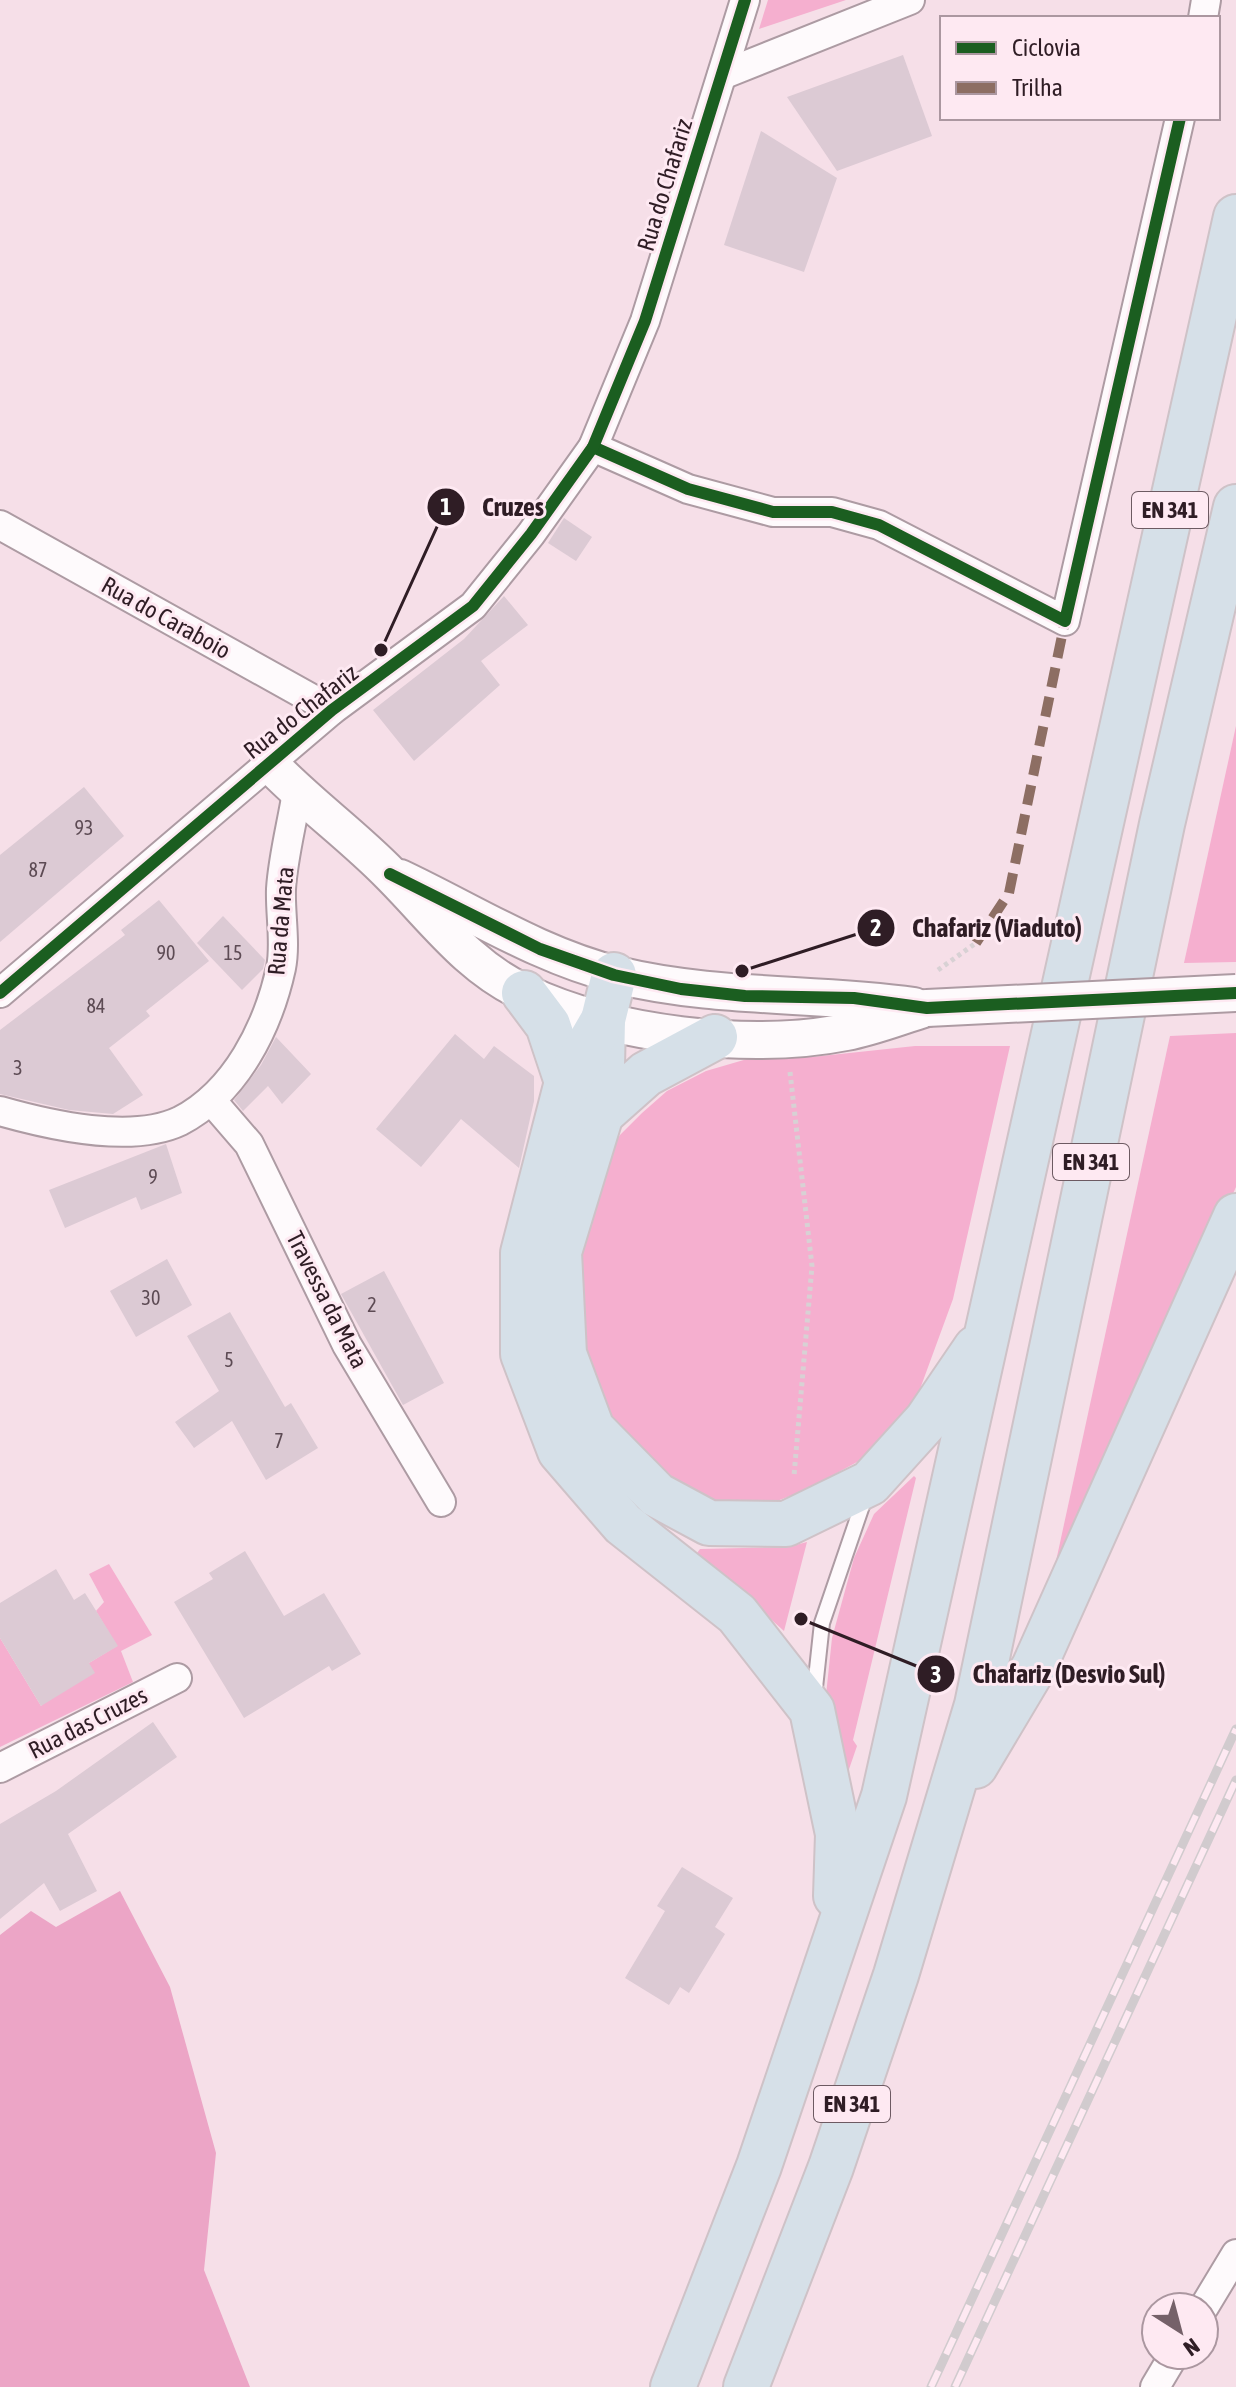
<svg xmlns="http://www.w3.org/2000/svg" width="1236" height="2387" font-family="'Asap Condensed',sans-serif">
	<rect width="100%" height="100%" fill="#f6dfe8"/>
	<g fill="#f5afcf">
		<path d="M 768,0 L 846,0 L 759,29 Z"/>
		<path d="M 1236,726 L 1236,962 L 1184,963 Z"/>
		<path d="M 1236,1033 L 1236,1187 L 1060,1575 L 1053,1575 L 1170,1036 Z"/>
		<path d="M 915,1046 L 1010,1046 L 953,1299 L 909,1419 L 877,1451 L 806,1490 L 777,1501 L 714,1504 L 658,1474 L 603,1408 L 584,1351 L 570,1289 L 605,1161 L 620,1135 L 642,1113 L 667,1091 L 706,1071 L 754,1057 L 812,1057 Z"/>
		<path d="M 914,1476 L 916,1478 L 853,1740 L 857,1746 L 847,1775 L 826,1695 L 832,1638 L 854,1558 L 874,1514 Z"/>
		<path d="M 807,1542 L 784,1631 L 697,1553 L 700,1549 L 788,1547 Z"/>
		<path d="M 109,1564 L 152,1635 L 121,1651 L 133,1682 L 0,1747 L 0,1638 L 41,1706 L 89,1663 L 117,1646 L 96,1611 L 104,1602 L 89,1574 Z"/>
	</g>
	<path fill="#eca5c6" d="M 120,1891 L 170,1987 L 216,2153 L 204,2270 L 250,2387 L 0,2387 L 0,1935 L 31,1911 L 56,1927 Z"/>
	<g fill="#dccad4">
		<path d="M 903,55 L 932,136 L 837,171 L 787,97 Z"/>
		<path d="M 761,131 L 837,178 L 804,272 L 724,245 Z"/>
		<path d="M 564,518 L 592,537 L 576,561 L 548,543 Z"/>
		<path d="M 504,596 L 528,625 L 481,661 L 500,685 L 414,761 L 373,710 L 464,639 Z"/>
		<path d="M 84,787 L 124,836 L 0,942 L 0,855 Z"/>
		<path d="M 159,900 L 209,961 L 146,1011 L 150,1016 L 109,1048 L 143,1095 L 113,1114 L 69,1110 L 0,1094 L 0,1030 L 125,935 L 121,930 Z"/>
		<path d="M 223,916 L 265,960 L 263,969 L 242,990 L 197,943 Z"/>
		<path d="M 455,1034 L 484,1059 L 494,1046 L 534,1076 L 534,1101 L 519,1168 L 461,1119 L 421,1167 L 376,1129 Z"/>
		<path d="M 276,1037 L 311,1074 L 282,1104 L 268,1086 L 243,1111 L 234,1100 L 261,1065 Z"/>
		<path d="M 166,1144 L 182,1193 L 141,1210 L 136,1197 L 65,1228 L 49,1190 Z"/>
		<path d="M 167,1259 L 192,1305 L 136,1337 L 110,1291 Z"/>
		<path d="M 384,1271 L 444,1383 L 403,1405 L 341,1294 Z"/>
		<path d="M 230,1312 L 285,1407 L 291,1403 L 318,1448 L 266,1480 L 232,1421 L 194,1448 L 175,1422 L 219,1391 L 187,1336 Z"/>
		<path d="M 245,1551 L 284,1616 L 324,1593 L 361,1654 L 332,1671 L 329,1666 L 244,1718 L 174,1602 L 213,1579 L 209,1573 Z"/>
		<path d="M 56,1569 L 74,1600 L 85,1593 L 118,1646 L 89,1663 L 95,1673 L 41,1706 L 0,1638 L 0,1603 Z"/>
		<path d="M 153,1722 L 177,1757 L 68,1834 L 97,1891 L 60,1911 L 44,1883 L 0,1919 L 0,1824 L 56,1791 Z"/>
		<path d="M 682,1867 L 733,1898 L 715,1927 L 725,1934 L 689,1993 L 680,1987 L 669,2005 L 625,1978 L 665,1911 L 657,1906 Z"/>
	</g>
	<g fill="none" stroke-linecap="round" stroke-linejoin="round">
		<defs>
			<path id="service" d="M 814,1697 L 822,1623 L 866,1494"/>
			<g id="minor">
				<path d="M 1203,18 L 1206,0"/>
				<path d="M 722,75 L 910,0"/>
				<path d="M 593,447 L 688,489 L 773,512 L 832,512 L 879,525 L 1065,621 L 1180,118"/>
				<path d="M 0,525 L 332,710"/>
				<path d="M 0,993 L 332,710 L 473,606 L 531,534 L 593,447 L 645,321 L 745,0"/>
				<path d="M 211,1100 L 249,1144 L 347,1345 L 441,1502"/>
				<path d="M 0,1111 C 49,1125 132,1144 180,1121 C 236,1092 268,1027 281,968 C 286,943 280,914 281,889 C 283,857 292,824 297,792"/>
				<path d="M 0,1768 L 177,1678"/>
				<path d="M 1204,2307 L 1236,2254"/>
				<path d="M 1155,2387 L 1174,2355"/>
			</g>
			<g id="tertiary">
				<path d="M 269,763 C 307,803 352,835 390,874 C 433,917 468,967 525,993 C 613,1035 750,1051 846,1032 C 873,1027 900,1016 927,1008"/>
				<path d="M 400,878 C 472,912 540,956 617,975 C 715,999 814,992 914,1006"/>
			</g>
			<g id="trunk">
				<path d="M 614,975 L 603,1020 L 601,1114 L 559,1252 L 564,1354 L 592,1429 L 657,1495 L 709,1523 L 786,1524 L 870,1483 L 927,1420 L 976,1348"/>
				<path d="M 524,993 L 548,1025 L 567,1082"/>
				<path d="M 603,1020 L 567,1082 L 523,1253 L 523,1354 L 560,1451 L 623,1524 L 737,1614 L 812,1710 L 838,1834 L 836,1896"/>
				<path d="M 601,1114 L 646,1074 L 715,1037"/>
				<path d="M 975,1766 L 1034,1667 L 1236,1216"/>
				<path d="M 673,2387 L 759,2166 L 884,1796 L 1236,217"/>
				<path d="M 746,2387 L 831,2167 L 896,1975 L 977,1705 L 1162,824 L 1236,507"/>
			</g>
		</defs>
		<use href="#service" stroke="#ad9ba3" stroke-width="18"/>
		<use href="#minor" stroke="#ad9ba3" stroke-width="32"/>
		<use href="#tertiary" stroke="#ad9ba3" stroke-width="40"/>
		<use href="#trunk" stroke="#cec2c7" stroke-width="48"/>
		<g stroke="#d8d1d4" stroke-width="5" stroke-dasharray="4 4" stroke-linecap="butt">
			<path d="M 938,970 L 976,943"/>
			<path d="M 790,1072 L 812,1266 L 794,1476"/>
		</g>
		<use href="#service" stroke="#fefafc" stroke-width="14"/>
		<use href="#minor" stroke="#fefafc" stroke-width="28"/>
		<use href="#tertiary" stroke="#fefafc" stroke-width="36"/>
		<use href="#trunk" stroke="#d6e0e8" stroke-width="44"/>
		<defs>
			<g id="rail">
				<path d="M 931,2387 L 1236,1729"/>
				<path d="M 955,2387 L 1236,1780"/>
			</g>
		</defs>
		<use href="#rail" stroke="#d1cbce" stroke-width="9"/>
		<use href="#rail" stroke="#fee9f2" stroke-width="6" stroke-dasharray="18" stroke-linecap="butt"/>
		<defs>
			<path id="tertiary-bridge" d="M 927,1008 L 1236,993"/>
		</defs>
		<use href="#tertiary-bridge" stroke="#ad9ba3" stroke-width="40" stroke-linecap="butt"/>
		<use href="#tertiary-bridge" stroke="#fefafc" stroke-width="36"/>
		<path stroke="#8d6e63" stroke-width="10" stroke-dasharray="20 10" stroke-linecap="butt" d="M 976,943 L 1009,893 L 1065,621"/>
		<defs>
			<g id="cycleway">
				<path d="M 593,447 L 688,489 L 773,512 L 832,512 L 879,525 L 1065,621 L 1180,118"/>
				<path d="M 390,874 L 540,949 L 614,975 L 681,989 L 745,996 L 854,998 L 927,1008 L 1236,993"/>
				<path d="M 0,993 L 332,710 L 473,606 L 531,534 L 593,447 L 645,321 L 745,0"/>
			</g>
		</defs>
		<use href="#cycleway" stroke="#fee9f2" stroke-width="17"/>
		<use href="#cycleway" stroke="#1b5e20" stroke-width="12"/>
	</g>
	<g text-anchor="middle" stroke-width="6" stroke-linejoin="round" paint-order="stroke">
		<g font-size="20" fill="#5d4b54">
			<text x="84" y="835">93</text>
			<text x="38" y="877">87</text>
			<text x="166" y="960">90</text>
			<text x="233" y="960">15</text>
			<text x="96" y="1013">84</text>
			<text x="18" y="1075">3</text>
			<text x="153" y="1184">9</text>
			<text x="151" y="1305">30</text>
			<text x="372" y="1312">2</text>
			<text x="229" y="1367">5</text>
			<text x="279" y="1448">7</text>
		</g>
		<g fill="#fee9f2" stroke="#6d5a62" stroke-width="2">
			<rect x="1132" y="492" width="76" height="36" rx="6"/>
			<rect x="1053" y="1144" width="76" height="36" rx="6"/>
			<rect x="814" y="2086" width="76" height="36" rx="6"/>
		</g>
		<g font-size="22" font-weight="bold" fill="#2f1d25">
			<text x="1170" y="518">EN 341</text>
			<text x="1091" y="1170">EN 341</text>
			<text x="852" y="2112">EN 341</text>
		</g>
		<g font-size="24" fill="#2f1d25" stroke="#fee9f2">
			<text transform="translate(665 185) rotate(-73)" y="8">Rua do Chafariz</text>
			<text transform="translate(166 618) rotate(29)" y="8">Rua do Caraboio</text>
			<text transform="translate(301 712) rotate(-38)" y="8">Rua do Chafariz</text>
			<text transform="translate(281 921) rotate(-85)" y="8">Rua da Mata</text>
			<text transform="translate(327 1300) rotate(63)" y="8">Travessa da Mata</text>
			<text transform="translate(88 1723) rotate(-27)" y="8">Rua das Cruzes</text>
		</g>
	</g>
	<path fill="none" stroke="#2f1d25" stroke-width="3" d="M381 650L446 507M742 971L876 928M801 1619L936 1674"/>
	<g fill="#2f1d25" stroke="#fee9f2" stroke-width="3">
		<circle cx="381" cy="650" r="8"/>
		<circle cx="742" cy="971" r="8"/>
		<circle cx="801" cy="1619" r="8"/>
		<circle cx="446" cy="507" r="20"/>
		<circle cx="876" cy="928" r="20"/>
		<circle cx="936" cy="1674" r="20"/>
	</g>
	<g font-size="24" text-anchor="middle" font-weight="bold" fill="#fff">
		<text x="446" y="515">1</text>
		<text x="876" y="936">2</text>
		<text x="936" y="1683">3</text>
	</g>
	<g font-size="26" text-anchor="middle" font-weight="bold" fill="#2f1d25" stroke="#fee9f2" stroke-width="6" stroke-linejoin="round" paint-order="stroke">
		<text x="513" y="516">Cruzes</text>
		<text x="997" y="937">Chafariz (Viaduto)</text>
		<text x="1069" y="1683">Chafariz (Desvio Sul)</text>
	</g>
	<rect x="940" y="16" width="280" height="104" fill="#fee9f2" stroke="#ab97a0" stroke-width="2"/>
	<rect x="956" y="42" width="40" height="12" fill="#1b5e20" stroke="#ab97a0" stroke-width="2"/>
	<text x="1012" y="56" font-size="24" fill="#2f1d25">Ciclovia</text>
	<rect x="956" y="82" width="40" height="12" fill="#8d6e63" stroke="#ab97a0" stroke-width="2"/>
	<text x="1012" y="96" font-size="24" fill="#2f1d25">Trilha</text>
	<g transform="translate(1180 2331) rotate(144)"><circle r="38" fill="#fee9f2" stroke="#ab97a0" stroke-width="2"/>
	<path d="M0-6L14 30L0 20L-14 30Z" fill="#756169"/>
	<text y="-12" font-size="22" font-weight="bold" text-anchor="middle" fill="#2f1d25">N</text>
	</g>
</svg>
